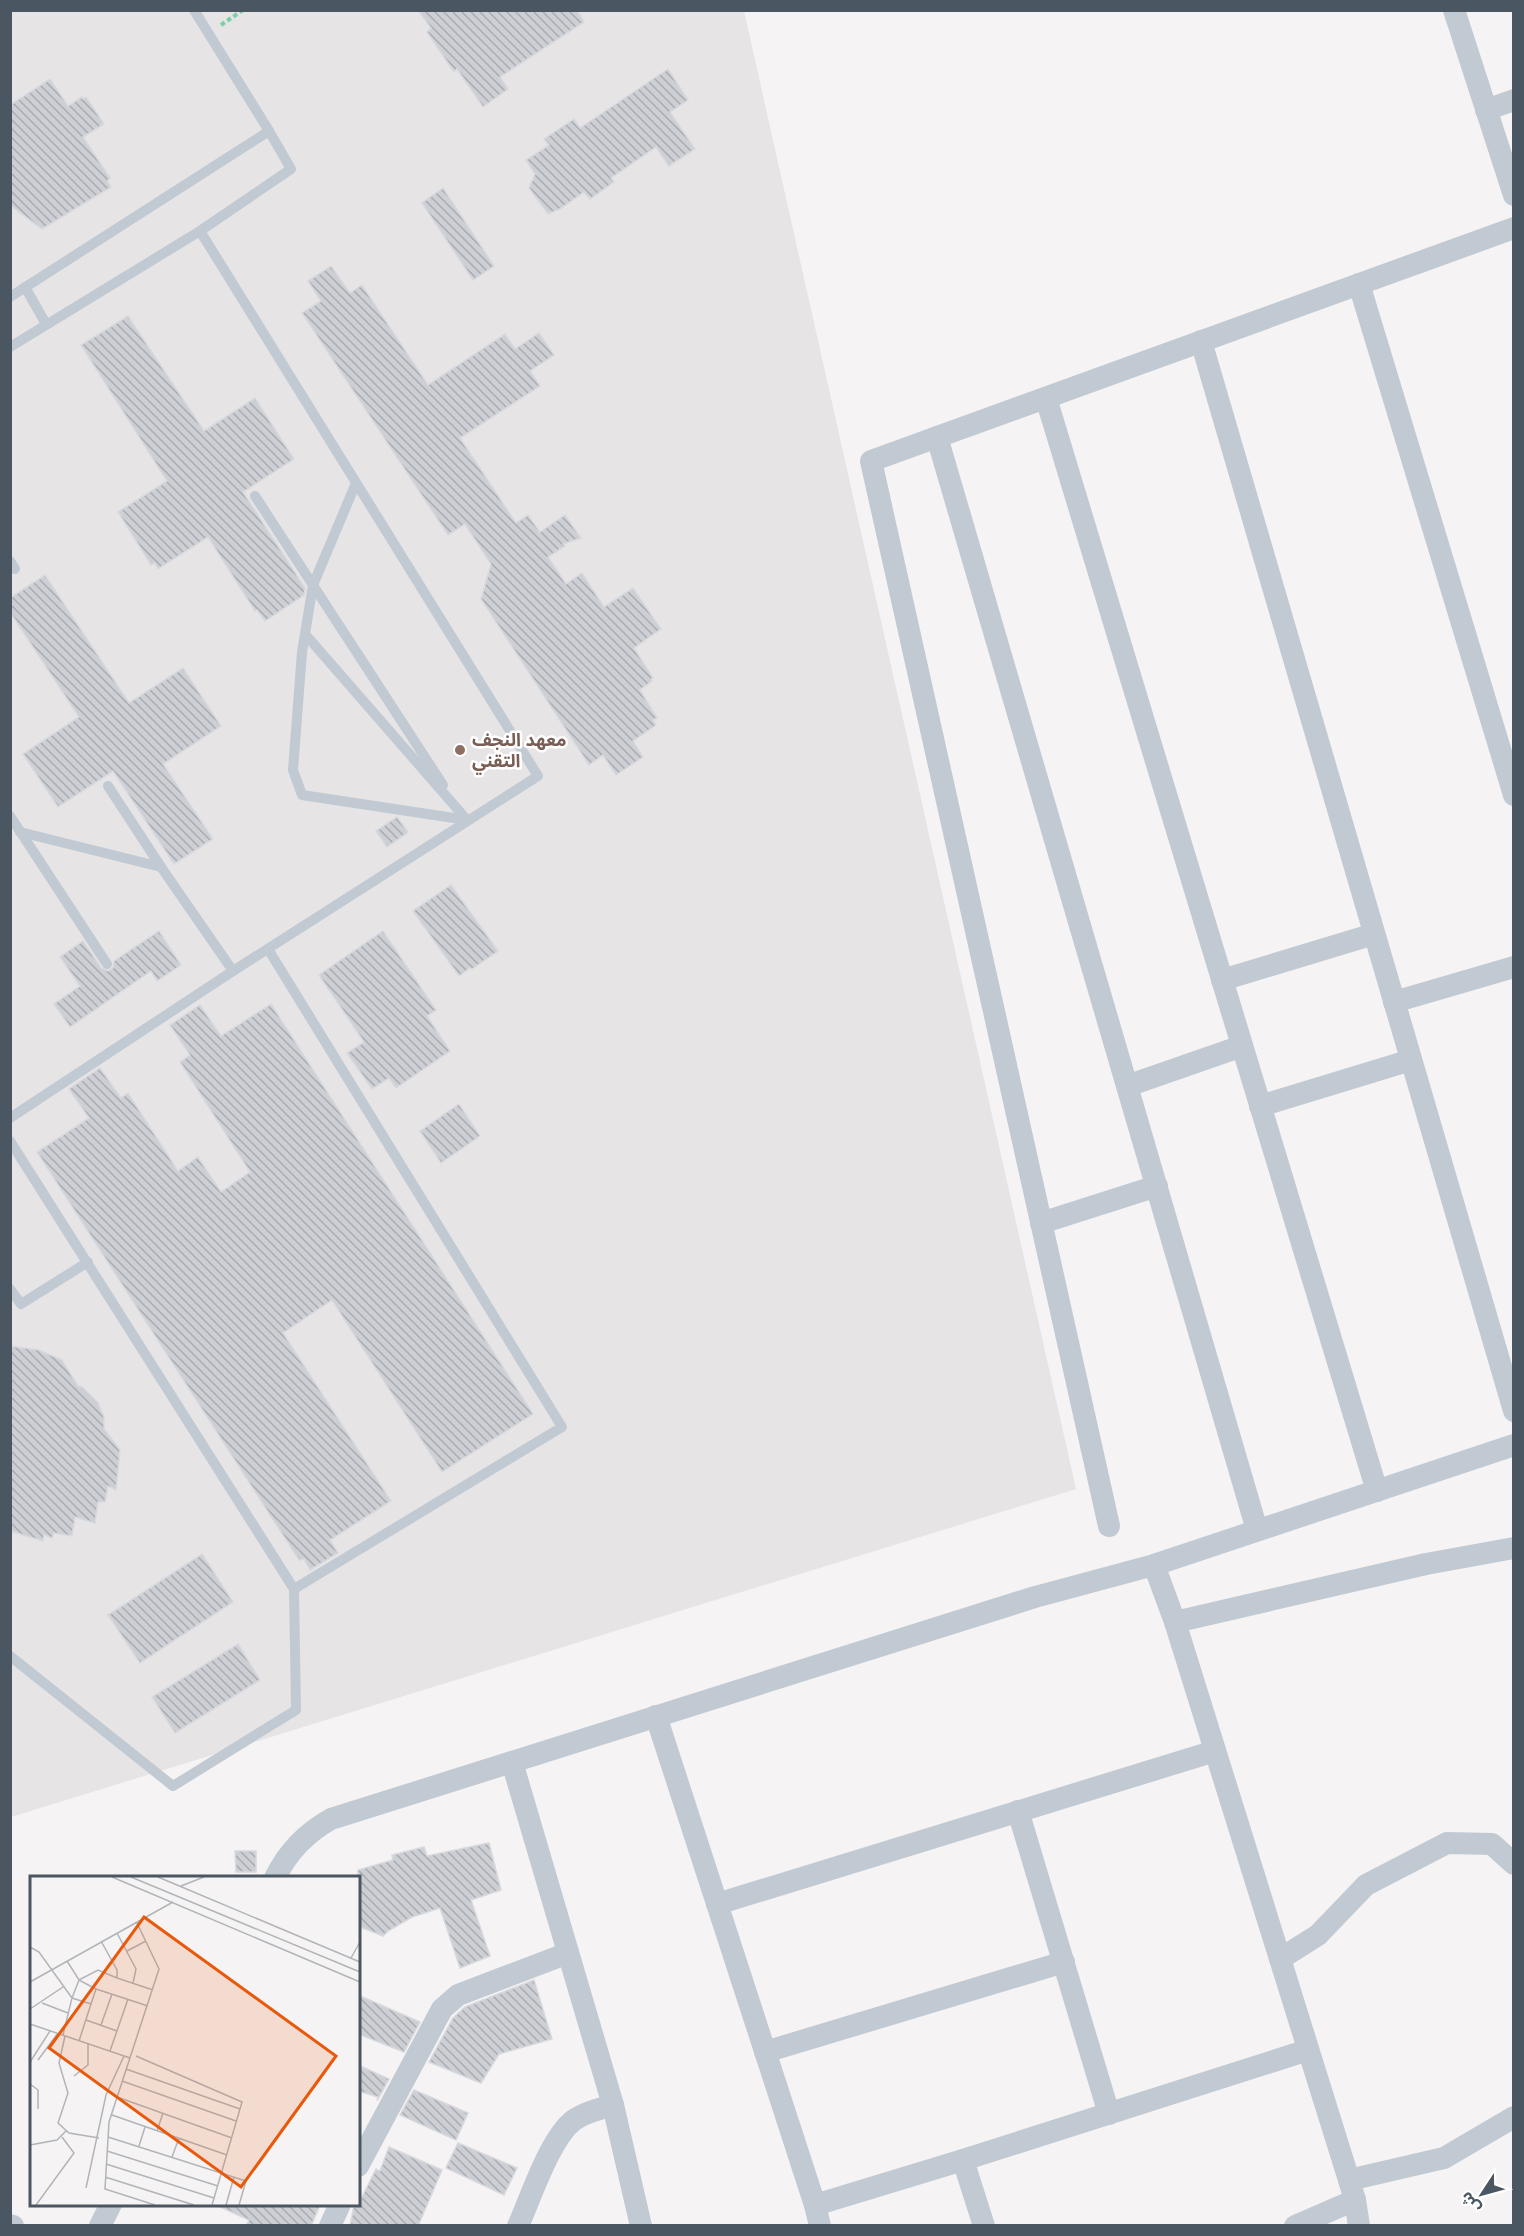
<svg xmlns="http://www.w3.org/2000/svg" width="1524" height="2236" font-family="Lato,'Noto Sans Arabic',sans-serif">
	<defs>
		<pattern id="building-back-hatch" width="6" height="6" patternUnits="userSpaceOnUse" patternTransform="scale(1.5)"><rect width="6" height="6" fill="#cdcfd5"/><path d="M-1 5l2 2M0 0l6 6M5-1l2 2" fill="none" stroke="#a8abb0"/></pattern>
	</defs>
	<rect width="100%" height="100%" fill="#f5f3f3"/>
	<path fill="#e6e4e5" d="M 11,11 L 744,11 L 1076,1489 L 11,1817 Z"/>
	<g fill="url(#building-back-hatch)" stroke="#d7d9de" stroke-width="1.5">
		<path d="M 418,10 L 577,10 L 584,22 L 500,77 L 508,89 L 483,107 L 457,69 L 454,72 L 427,32 L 431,28 Z"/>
		<path d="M 668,69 L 688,100 L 670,112 L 695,149 L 669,166 L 656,147 L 611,178 L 614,182 L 590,199 L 584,192 L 560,209 L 548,214 L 529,188 L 535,174 L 526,160 L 549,145 L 544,139 L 574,119 L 580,128 Z"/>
		<path d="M 50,79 L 68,106 L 82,97 L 83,99 L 86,97 L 104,124 L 83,137 L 110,178 L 107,181 L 111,187 L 42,229 L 10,205 L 10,105 Z"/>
		<path d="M 443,188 L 494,266 L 473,280 L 422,203 Z"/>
		<path d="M 331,266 L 350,293 L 362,285 L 428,385 L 505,334 L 515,349 L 539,333 L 554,355 L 530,371 L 540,386 L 460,438 L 516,523 L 528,515 L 540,532 L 565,515 L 581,538 L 563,544 L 565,546 L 548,557 L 566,584 L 582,573 L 604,607 L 633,588 L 661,629 L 634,648 L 653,678 L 651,679 L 652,681 L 640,690 L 657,718 L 653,720 L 656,725 L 633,741 L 643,757 L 616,775 L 603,755 L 589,765 L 481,599 L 491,564 L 465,524 L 448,535 L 302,313 L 321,301 L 308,281 Z"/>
		<path d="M 128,316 L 204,431 L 255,398 L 294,459 L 243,492 L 305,588 L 304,595 L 265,621 L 257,610 L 255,611 L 208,537 L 158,569 L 155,563 L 151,565 L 118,512 L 167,481 L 81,345 Z"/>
		<path d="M 45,575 L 129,703 L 183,668 L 221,726 L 163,764 L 213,839 L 174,864 L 113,771 L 58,807 L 23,754 L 79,717 L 10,612 L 10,598 Z"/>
		<path d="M 397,817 L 408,832 L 387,847 L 376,831 Z"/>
		<path d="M 451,885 L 498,951 L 472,969 L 470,968 L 459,976 L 413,911 Z"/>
		<path d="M 159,931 L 181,965 L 157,981 L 151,971 L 70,1027 L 54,1004 L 80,986 L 60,957 L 83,941 L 101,968 L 108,971 L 113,968 L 114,961 Z"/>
		<path d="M 383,931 L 436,1010 L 427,1016 L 450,1051 L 396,1088 L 389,1078 L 372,1089 L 347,1053 L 364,1042 L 319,975 Z"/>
		<path d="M 271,1004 L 533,1414 L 442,1472 L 332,1300 L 283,1333 L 391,1501 L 330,1540 L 338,1553 L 310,1570 L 304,1559 L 299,1560 L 37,1152 L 89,1118 L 69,1089 L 100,1068 L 121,1098 L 128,1093 L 178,1171 L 198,1157 L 221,1192 L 250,1172 L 180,1062 L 190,1055 L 170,1025 L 200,1005 L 221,1036 Z"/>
		<path d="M 459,1104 L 480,1136 L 441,1163 L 420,1131 Z"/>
		<path d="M 10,1346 L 39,1350 L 62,1360 L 78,1386 L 82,1387 L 98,1403 L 104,1417 L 104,1429 L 120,1450 L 116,1490 L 108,1486 L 105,1502 L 98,1502 L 95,1523 L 75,1517 L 72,1536 L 54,1533 L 52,1538 L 44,1535 L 43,1541 L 10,1531 Z"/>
		<path d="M 202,1554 L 233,1602 L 140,1663 L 108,1615 Z"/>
		<path d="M 238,1644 L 260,1680 L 175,1733 L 152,1697 Z"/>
		<path d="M 489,1843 L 501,1890 L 471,1900 L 490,1956 L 460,1968 L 440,1908 L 412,1917 L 388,1931 L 383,1936 L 358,1926 L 358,1870 L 393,1860 L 392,1855 L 424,1847 L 427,1856 Z"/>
		<path d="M 235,1851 L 256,1851 L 256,1872 L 236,1872 Z"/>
		<path d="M 534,1980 L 552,2039 L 499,2054 L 481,2083 L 429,2062 L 453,2018 L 465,2007 Z"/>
		<path d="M 358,1995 L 420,2022 L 404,2052 L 358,2034 Z"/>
		<path d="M 358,2065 L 389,2079 L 377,2101 L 378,2097 L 358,2091 Z"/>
		<path d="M 414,2090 L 468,2113 L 456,2140 L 400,2115 Z"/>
		<path d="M 458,2143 L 517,2168 L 504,2195 L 446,2168 Z"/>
		<path d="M 389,2147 L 442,2170 L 418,2226 L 350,2226 L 354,2205 L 358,2205 L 376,2169 L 380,2171 Z"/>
		<path d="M 216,2205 L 320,2205 L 311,2226 L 246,2226 L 249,2220 Z"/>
	</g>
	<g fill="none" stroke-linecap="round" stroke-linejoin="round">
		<path stroke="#7ad0a6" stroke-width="4" stroke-dasharray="4.5 3" stroke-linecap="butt" d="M 221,25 L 243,10"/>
		<g stroke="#c1cad2" stroke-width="10">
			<path d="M 200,231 L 291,169 L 269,131"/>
			<path d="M 25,287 L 46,324"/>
			<path d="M 10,297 L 269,131 L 194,10"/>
			<path d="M 10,347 L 200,231 L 538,776 L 233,971 L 10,1118"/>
			<path d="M 255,496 L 443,785"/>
			<path d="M 10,561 L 15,569"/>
			<path d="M 305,634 L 467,820 L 302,795 L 293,770 L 302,652 L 313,585 L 356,483"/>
			<path d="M 108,786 L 161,867 L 233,971"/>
			<path d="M 10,816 L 107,964"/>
			<path d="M 20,832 L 161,867"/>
			<path d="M 10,1141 L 294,1589 L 562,1427 L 268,949"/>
			<path d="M 10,1289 L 21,1304 L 88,1262"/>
			<path d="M 10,1656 L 173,1786 L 296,1710 L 294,1589"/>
		</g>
		<g stroke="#c1cad2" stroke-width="22">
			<path d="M 1454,10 L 1514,195"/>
			<path d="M 1486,110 L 1514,100"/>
			<path d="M 1359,284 L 1514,795"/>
			<path d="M 1201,341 L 1514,1411"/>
			<path d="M 1046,398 L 1377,1491"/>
			<path d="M 937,437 L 1257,1530"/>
			<path d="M 1222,980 L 1374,934"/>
			<path d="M 1394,1002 L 1514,967"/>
			<path d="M 1127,1086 L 1242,1046"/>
			<path d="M 1260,1106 L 1411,1060"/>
			<path d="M 1041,1223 L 1157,1186"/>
			<path d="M 1109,1526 L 871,461 L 1514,228"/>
			<path d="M 1154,1565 L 1175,1622 L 1349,2180 L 1355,2200 L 1359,2226"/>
			<path d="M 1175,1622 L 1426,1564 L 1514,1548"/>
			<path d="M 656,1716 L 815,2205 L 963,2160 L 984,2226"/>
			<path d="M 512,1762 L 613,2105 C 600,2109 585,2112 574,2120 C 550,2138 531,2197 518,2226"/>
			<path d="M 1018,1811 L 1109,2114"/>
			<path d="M 275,1878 C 288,1851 306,1833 331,1819 L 1035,1597 L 1154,1565 L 1514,1445"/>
			<path d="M 717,1904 L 1215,1751"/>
			<path d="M 1280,1959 L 1318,1935 L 1366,1885 L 1447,1843 L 1492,1844 L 1514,1864"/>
			<path d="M 765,2052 L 1064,1962"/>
			<path d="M 613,2105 L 641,2226"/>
			<path d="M 963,2160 L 1308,2050"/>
			<path d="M 358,2166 L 442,2009 L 458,1995 L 568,1953"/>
			<path d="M 1349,2180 L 1444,2158 L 1514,2117"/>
			<path d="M 815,2205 L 820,2226"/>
			<path d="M 10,2225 L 13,2226"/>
			<path d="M 100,2226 L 111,2204"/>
			<path d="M 330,2226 L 340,2204"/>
			<path d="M 1295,2226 L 1355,2200"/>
		</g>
	</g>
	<circle fill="#8d6e63" stroke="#fff" stroke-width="2" cx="460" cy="750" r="6"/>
	<g text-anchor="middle" stroke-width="5" stroke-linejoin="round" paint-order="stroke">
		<g font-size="18" font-weight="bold" fill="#785e54" stroke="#fff" text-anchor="start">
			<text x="472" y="746">معهد النجف<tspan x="472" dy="21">التقني</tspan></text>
		</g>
	</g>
	<g transform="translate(30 1876)">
		<rect width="330" height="330" fill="#f5f3f3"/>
		<path fill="none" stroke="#b1b4b9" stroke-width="1.5" d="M 82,1 L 330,106M 101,1 L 330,96M 128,1 L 330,86M 151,10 L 174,1M 107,47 L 129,93 L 79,246 L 75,313 L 125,329M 87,57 L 106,93 L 103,107M 71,65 L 87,94 L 87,102 L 123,114M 0,71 L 9,76 L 42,122 L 33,159M 97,75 L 116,65M 321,82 L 330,66M 37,85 L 49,104 L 68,94 L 87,102M 0,106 L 143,26M 66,113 L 49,104 L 42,122 L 61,128 L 66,113 L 118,130M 12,127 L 38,137M 0,133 L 33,111M 56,144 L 87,155M 0,148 L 100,182M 71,149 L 82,118M 35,160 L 29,187 L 38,217 L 28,247 L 39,257 L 69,262M 49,165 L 61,128M 80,175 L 98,123M 106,180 L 212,226 L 182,329M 8,184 L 28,157M 0,186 L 20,155M 96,193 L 210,233M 44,200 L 58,189 L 58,168M 92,205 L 206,245M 0,208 L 8,214 L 8,233M 87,221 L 202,262M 82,239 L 197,279M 127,255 L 133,237M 78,261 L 216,305 L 209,329M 0,269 L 27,264 L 36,255M 109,270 L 115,251M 77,275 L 188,310M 142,281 L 149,262M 76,288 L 184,322M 75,301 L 164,329M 56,312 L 76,219 L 94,180M 6,329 L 44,277 L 32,261M 196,329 L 204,301"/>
		<path fill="#e8590c" fill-opacity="0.15" stroke="#e8590c" stroke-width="3" d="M 114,41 L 306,180 L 211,311 L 19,172 Z"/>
		<rect width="330" height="330" fill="none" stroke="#4a5661" stroke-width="3"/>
	</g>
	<rect width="1524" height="2236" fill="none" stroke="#4a5661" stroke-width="24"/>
	<g transform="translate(1482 2194) rotate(234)" stroke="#ffffff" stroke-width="4.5" paint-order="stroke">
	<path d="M0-4.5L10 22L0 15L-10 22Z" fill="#4a5661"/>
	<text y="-9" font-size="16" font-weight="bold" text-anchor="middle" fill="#4a5661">ش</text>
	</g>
</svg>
